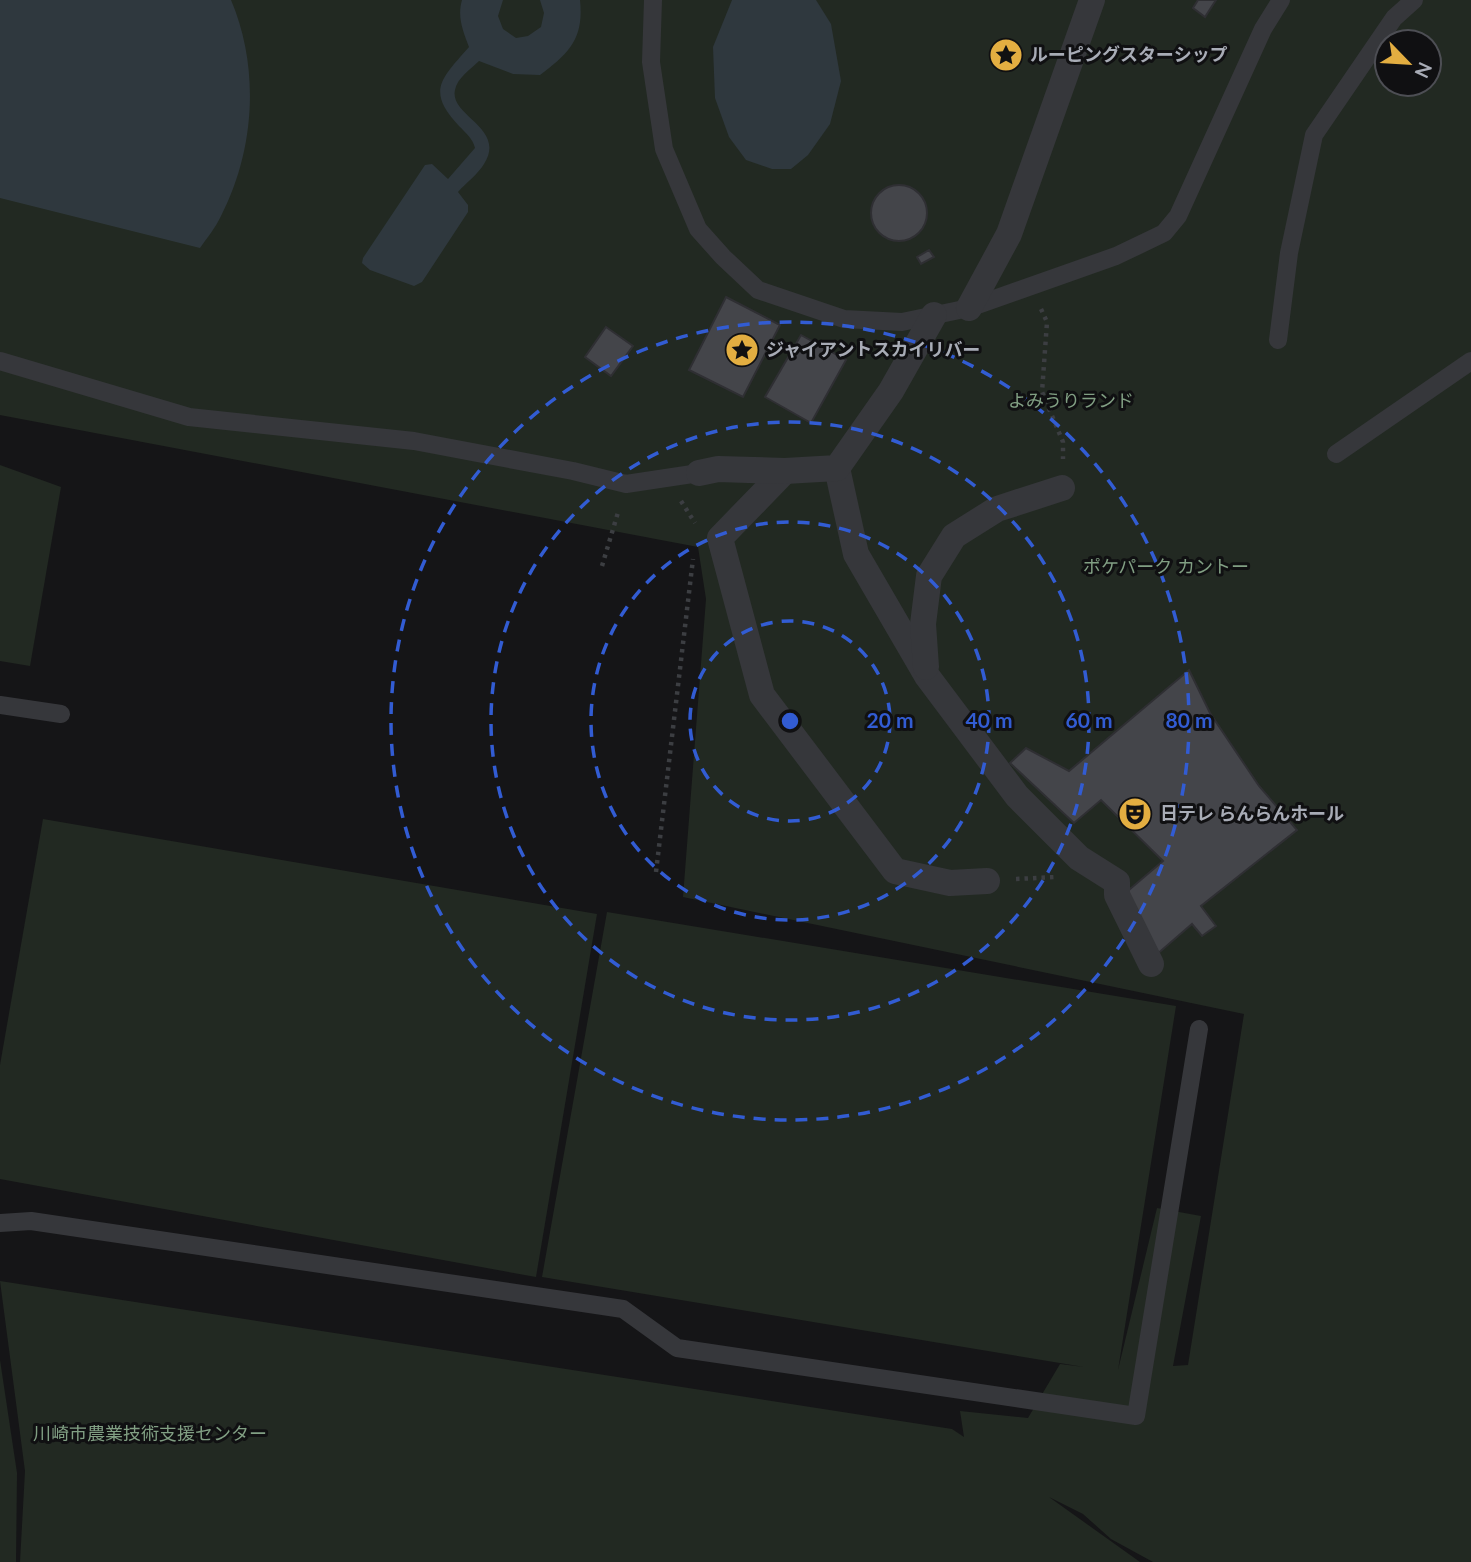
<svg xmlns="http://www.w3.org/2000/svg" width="1471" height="1562" font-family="Lato,'Noto Sans JP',sans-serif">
	<rect width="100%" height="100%" fill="#151517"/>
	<g fill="#222922" fill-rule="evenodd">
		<path d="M 0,0 L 1471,0 L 1471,1562 L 1153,1562 L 1111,1539 L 1083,1514 L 1049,1497 L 1140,1562 L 20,1562 L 25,1471 L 0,1281 L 952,1429 L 964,1437 L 960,1411 L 1028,1418 L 1060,1364 L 1084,1367 L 542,1277 L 607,912 L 1176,1006 L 1118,1370 L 1157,1208 L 1201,1216 L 1173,1366 L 1188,1365 L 1244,1014 L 683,897 L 706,599 L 698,547 L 0,415 ZM 1387,42 L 1429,42 L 1429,84 L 1387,84 Z"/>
		<path d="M 0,465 L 61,487 L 30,666 L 0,661 Z"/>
		<path d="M 43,819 L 597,914 L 536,1277 L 0,1179 L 0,1065 Z"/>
		<path d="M 0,1360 L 17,1473 L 16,1562 L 0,1562 Z"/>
	</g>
	<g fill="#2f383e">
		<path d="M 0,0 L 231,0 C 260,68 255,150 221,216 C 216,227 207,238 200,248 L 0,198 Z"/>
		<path d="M 462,0 L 503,0 L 498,16 L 503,29 L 516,38 L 528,36 L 541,27 L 544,13 L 540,0 L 580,0 C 584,39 569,53 540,75 L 513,74 L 479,61 C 471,69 457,78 455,90 C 449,116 507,128 484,164 C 478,174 466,183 458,192 L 468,205 L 468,212 L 422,282 L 414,286 L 370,270 L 362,263 L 363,258 L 425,165 L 432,164 L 448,179 L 475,148 C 473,139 466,133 459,126 C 426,91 441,79 469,47 C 463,31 457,17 462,0 Z"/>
		<path d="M 732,0 L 816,0 L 831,24 L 841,81 L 830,124 L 808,155 L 791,169 L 772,169 L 746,160 L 729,137 L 715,98 L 713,47 Z"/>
	</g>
	<g fill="#44454a" stroke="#2f2f33" stroke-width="2">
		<path d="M 1198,0 L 1216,0 L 1205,17 L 1193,8 Z"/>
		<circle cx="899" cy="213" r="28"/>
		<path d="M 929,250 L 934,257 L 921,264 L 917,257 Z"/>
		<path d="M 726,297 L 780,325 L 743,397 L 689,370 Z"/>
		<path d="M 606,327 L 633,346 L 611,376 L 585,357 Z"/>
		<path d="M 801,335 L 846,360 L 811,423 L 765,397 Z"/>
		<path d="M 1189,670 L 1210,713 L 1259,786 L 1297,830 L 1201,906 L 1216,926 L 1202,936 L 1192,924 L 1155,956 L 1123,895 L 1163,861 L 1101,800 L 1074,823 L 1010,763 L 1026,748 L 1069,771 Z"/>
	</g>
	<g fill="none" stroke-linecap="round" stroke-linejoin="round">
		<g stroke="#3c3e42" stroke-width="4.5" stroke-dasharray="3.5 5" stroke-linecap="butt">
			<path d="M 1041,309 L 1047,322 L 1042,392 L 1063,442 L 1063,459"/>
			<path d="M 681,501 L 695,523"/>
			<path d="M 602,566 L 619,509"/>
			<path d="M 656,872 L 693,559"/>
			<path d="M 1016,879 L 1056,877"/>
		</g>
		<g stroke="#36373b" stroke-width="18">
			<path d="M 653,0 L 651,62 L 664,149 L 698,229 L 723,257 L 758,290 L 844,319 L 902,322 L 969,308 L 1116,256 L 1164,233 L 1178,216 L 1263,29 L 1281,0"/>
			<path d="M 1278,340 L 1289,253 L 1314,135 L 1394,18 L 1414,0"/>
			<path d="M 0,361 L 189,417 L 414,441 L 573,471 L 626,484 L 699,473"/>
			<path d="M 1336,454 L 1471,361"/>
			<path d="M 0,705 L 61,714"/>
			<path d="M 0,1223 L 31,1221 L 623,1309 L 677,1348 L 1136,1416 L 1199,1029"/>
		</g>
		<g stroke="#36373b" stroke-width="26">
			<path d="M 969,308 L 1009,234 L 1092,0"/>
			<path d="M 837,468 L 856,554 L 927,676 L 1017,796 L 1079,858 L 1117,882 L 1117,895 L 1151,964"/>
			<path d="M 785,471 L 720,538 L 762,695 L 895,871 L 950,883 L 987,881"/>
			<path d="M 699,473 L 718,469 L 785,471 L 837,468 L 891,391 L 934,315"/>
			<path d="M 926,667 L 923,624 L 929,576 L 954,536 L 997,509 L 1062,488"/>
		</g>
	</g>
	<g fill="none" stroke="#325cd3" stroke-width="3.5" stroke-dasharray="12 9">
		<circle cx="790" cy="721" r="100"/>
		<circle cx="790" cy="721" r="199"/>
		<circle cx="790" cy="721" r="299"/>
		<circle cx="790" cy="721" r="399"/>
	</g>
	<defs>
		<symbol id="sight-disc" viewBox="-11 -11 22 22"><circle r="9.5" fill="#e3ae41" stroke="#101012"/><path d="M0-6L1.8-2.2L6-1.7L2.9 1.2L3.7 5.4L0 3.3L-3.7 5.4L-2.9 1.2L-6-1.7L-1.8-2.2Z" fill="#111"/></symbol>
		<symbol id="theatre-disc" viewBox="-11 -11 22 22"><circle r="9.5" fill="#e3ae41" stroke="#101012"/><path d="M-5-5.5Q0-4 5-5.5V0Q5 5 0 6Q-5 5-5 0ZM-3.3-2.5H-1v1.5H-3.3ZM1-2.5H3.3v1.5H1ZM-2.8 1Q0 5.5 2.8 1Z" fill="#111"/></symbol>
	</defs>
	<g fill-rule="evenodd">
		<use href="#sight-disc" x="987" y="36" width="38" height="38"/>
		<use href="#sight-disc" x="723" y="331" width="38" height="38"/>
		<use href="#theatre-disc" x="1116" y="795" width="38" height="38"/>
	</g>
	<g text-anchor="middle" stroke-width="6" stroke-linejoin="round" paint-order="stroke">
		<g font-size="18" font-weight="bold" fill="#a8acb6" stroke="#101012" text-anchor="start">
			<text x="1030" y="61">ルーピングスターシップ</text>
			<text x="766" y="356">ジャイアントスカイリバー</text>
			<text x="1160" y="820">日テレ らんらんホール</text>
		</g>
		<g font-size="18" fill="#819f83" stroke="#101012">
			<text x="1071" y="407">よみうりランド</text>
			<text x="1166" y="573">ポケパーク カントー</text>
			<text x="150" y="1440">川崎市農業技術支援センター</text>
		</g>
	</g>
	<circle cx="790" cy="721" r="10" fill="#325cd3" stroke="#101012" stroke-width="3.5"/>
	<g font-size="21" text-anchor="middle" font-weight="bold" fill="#325cd3" stroke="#101012" stroke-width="6" stroke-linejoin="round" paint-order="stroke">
		<text x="890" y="728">20 m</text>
		<text x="989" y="728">40 m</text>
		<text x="1089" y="728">60 m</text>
		<text x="1189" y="728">80 m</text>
	</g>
	<g transform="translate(1408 63) rotate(115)"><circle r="33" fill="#101012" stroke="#4d4e54" stroke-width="2"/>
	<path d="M0-5L12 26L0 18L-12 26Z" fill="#e3ae41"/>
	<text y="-10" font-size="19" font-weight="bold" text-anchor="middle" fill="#a8acb6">N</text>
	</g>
</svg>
